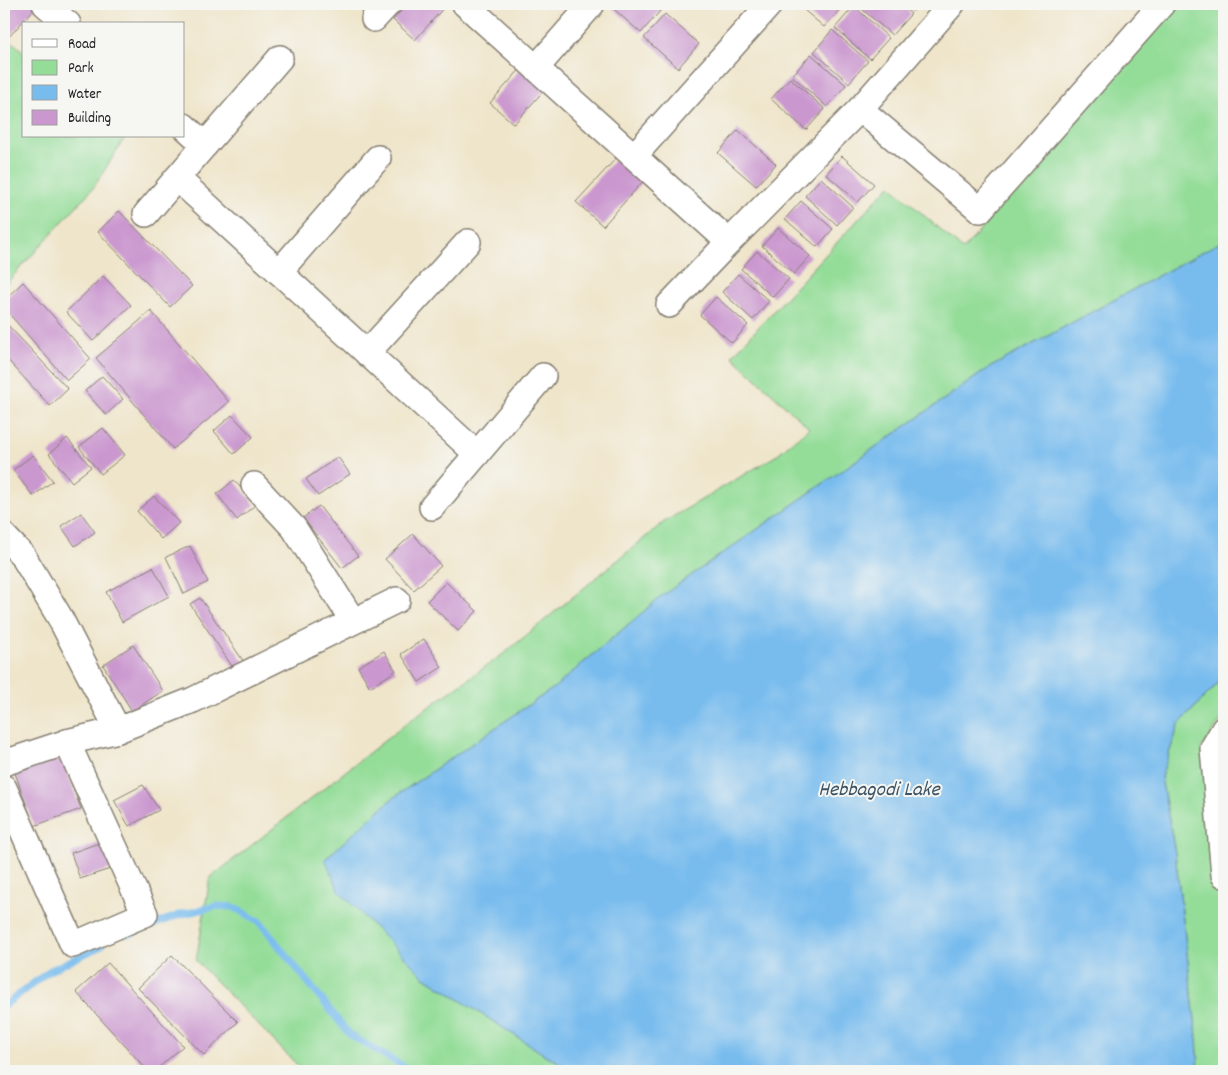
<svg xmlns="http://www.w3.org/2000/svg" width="1228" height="1075" font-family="Dekko,sans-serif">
	<rect width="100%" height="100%" fill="#f6f6f2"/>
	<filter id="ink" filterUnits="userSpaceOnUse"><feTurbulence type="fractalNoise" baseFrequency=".02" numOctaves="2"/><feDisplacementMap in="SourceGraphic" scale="10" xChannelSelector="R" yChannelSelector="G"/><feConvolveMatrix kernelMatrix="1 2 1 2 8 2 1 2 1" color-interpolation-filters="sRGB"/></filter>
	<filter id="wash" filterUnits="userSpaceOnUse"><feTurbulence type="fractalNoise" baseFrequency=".0096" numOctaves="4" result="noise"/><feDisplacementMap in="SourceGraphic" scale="20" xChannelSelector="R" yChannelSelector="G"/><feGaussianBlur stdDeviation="1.12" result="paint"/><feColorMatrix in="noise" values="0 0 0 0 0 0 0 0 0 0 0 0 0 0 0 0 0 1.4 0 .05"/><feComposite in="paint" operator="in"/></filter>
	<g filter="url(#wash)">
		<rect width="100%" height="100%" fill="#efe5ca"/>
		<g fill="#94dd99" stroke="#587c5a">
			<path d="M 1179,4 L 1218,4 L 1224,9 L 1224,240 L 989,368 L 663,595 L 555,687 L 393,798 L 325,859 L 423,976 L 545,1055 L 576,1071 L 303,1071 L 196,961 L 210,878 L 412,719 L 506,652 L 664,522 L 774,457 L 809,428 L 732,356 L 890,185 L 963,250 Z"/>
			<path d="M 4,35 L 24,52 L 24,136 L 121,136 L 124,139 L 94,187 L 4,286 Z"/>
			<path d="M 1224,677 L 1224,716 L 1201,749 L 1224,920 L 1224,1071 L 1199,1071 L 1197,1037 L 1175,853 L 1161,777 L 1179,724 Z"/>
		</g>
		<path fill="#78bcee" stroke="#4a6c85" d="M 1224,240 L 1224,677 L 1179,724 L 1161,777 L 1175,853 L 1197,1037 L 1199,1071 L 576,1071 L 545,1055 L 423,976 L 339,891 L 325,859 L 393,798 L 555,687 L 663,595 L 989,368 Z"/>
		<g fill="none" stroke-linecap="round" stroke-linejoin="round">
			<g stroke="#78bcee" stroke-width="7">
				<path d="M 129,934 L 179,915 L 217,906 L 233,907 L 259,921 L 350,1035 L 411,1071"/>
				<path d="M 4,1006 L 49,971 L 101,946"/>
			</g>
		</g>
		<g id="blocks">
			<g fill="#ca97cf">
				<path d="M 4,4 L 32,4 L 36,7 L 6,40 L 4,38 Z"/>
				<path d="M 407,4 L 447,4 L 415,40 L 393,20 Z"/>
				<path d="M 608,4 L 654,4 L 661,10 L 641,33 Z"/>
				<path d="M 797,4 L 843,4 L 844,5 L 824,27 Z"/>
				<path d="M 856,4 L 899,4 L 911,14 L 892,35 Z"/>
				<path d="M 905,4 L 920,4 L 913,11 Z"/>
				<path d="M 854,6 L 889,38 L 870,59 L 835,28 Z"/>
				<path d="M 665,14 L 699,44 L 678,68 L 644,38 Z"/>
				<path d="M 832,30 L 868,61 L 849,83 L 814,52 Z"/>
				<path d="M 811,54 L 846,85 L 827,107 L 792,76 Z"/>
				<path d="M 523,66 L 547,87 L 514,124 L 490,103 Z"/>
				<path d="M 790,78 L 825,109 L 806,130 L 771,99 Z"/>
				<path d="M 738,130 L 776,164 L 756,186 L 718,153 Z"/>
				<path d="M 620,154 L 646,178 L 603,226 L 576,202 Z"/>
				<path d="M 842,156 L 874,184 L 858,202 L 826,174 Z"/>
				<path d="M 821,178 L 853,207 L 837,225 L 805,196 Z"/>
				<path d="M 801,201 L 833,229 L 817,247 L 785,219 Z"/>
				<path d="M 119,211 L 192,286 L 170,307 L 98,232 Z"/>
				<path d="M 778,228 L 810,256 L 794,274 L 762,246 Z"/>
				<path d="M 757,251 L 789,279 L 773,297 L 741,269 Z"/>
				<path d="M 738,274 L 769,301 L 753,320 L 722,292 Z"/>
				<path d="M 103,276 L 131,305 L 93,341 L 66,312 Z"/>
				<path d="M 23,282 L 91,359 L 67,380 L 4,308 L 4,300 Z"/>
				<path d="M 716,297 L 748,325 L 732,343 L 700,315 Z"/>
				<path d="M 151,311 L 229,402 L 173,449 L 96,358 Z"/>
				<path d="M 4,321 L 68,389 L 50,406 L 4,356 Z"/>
				<path d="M 102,376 L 123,399 L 106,415 L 85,391 Z"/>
				<path d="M 232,415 L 253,437 L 234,454 L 214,431 Z"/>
				<path d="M 103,428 L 125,455 L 101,474 L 79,447 Z"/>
				<path d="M 67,438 L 91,467 L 72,482 L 49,454 Z"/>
				<path d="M 33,455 L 53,481 L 33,496 L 13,470 Z"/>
				<path d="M 338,457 L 350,474 L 318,496 L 306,479 Z"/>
				<path d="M 234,480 L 255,505 L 237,520 L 217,494 Z"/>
				<path d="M 154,496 L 179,523 L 161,539 L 137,511 Z"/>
				<path d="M 319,506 L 358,556 L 342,568 L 303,518 Z"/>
				<path d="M 81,513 L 95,532 L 75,546 L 61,526 Z"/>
				<path d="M 413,534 L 441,566 L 414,590 L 385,559 Z"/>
				<path d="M 190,546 L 208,582 L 184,594 L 166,557 Z"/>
				<path d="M 153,567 L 169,596 L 122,622 L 106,592 Z"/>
				<path d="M 446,582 L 477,611 L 458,631 L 427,601 Z"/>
				<path d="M 200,598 L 244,662 L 234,669 L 190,604 Z"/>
				<path d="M 424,639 L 442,667 L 419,682 L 401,654 Z"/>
				<path d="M 133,645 L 163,691 L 132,711 L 103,665 Z"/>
				<path d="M 384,651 L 396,671 L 370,687 L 358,667 Z"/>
				<path d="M 61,757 L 81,809 L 34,826 L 15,773 Z"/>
				<path d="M 143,785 L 159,810 L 129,826 L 114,800 Z"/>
				<path d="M 104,841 L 113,868 L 80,879 L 71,853 Z"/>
				<path d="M 172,955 L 238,1022 L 204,1055 L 138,988 Z"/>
				<path d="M 108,963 L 183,1046 L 155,1071 L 148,1071 L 76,992 Z"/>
			</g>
		</g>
	</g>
	<g filter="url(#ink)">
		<use href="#blocks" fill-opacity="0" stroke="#868073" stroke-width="1"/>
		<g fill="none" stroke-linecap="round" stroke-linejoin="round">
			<defs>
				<g id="minor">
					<path d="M 45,4 L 68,24"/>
					<path d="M 465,4 L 729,242 L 860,109 L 980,210 L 1162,4"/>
					<path d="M 374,19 L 388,4"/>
					<path d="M 536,68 L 592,4"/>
					<path d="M 860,109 L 952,4"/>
					<path d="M 184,126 L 205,145 L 280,58"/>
					<path d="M 634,156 L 770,4"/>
					<path d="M 177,178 L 477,454"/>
					<path d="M 146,214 L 205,145"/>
					<path d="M 279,272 L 378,158"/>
					<path d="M 669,305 L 729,242"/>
					<path d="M 367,353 L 468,242"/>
					<path d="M 254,485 L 294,528 L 353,621"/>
					<path d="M 432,507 L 543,376"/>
					<path d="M 4,536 L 23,556 L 59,616 L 118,730 L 67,742"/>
					<path d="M 1224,729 L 1213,748 L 1224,875"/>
					<path d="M 118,730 L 193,700 L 397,600"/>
					<path d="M 4,763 L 67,742 L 145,914 L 73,945 L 4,788"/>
				</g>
			</defs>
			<use href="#minor" stroke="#868073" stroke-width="28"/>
			<use href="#minor" stroke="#fff" stroke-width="25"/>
		</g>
	</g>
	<g text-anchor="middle" stroke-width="4" stroke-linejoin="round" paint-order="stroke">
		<g font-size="21" font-style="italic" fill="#3c5466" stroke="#f6f6f2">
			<text x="879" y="795">Hebbagodi Lake</text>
		</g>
	</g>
	<rect width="1228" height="1075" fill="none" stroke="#f6f6f2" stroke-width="20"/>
	<rect x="22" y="22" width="162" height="115" fill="#f6f6f2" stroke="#9f9f9c"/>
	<rect x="32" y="39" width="25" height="8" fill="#ffffff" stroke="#9f9f9c"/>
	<text x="68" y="48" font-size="15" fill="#1c1c1c">Road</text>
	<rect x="32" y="60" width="25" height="15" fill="#94dd99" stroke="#9f9f9c"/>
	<text x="68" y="72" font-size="15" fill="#1c1c1c">Park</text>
	<rect x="32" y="85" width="25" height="15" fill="#78bcee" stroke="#9f9f9c"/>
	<text x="68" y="98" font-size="15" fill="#1c1c1c">Water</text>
	<rect x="32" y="110" width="25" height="15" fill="#ca97cf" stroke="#9f9f9c"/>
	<text x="68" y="122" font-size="15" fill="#1c1c1c">Building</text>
</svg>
